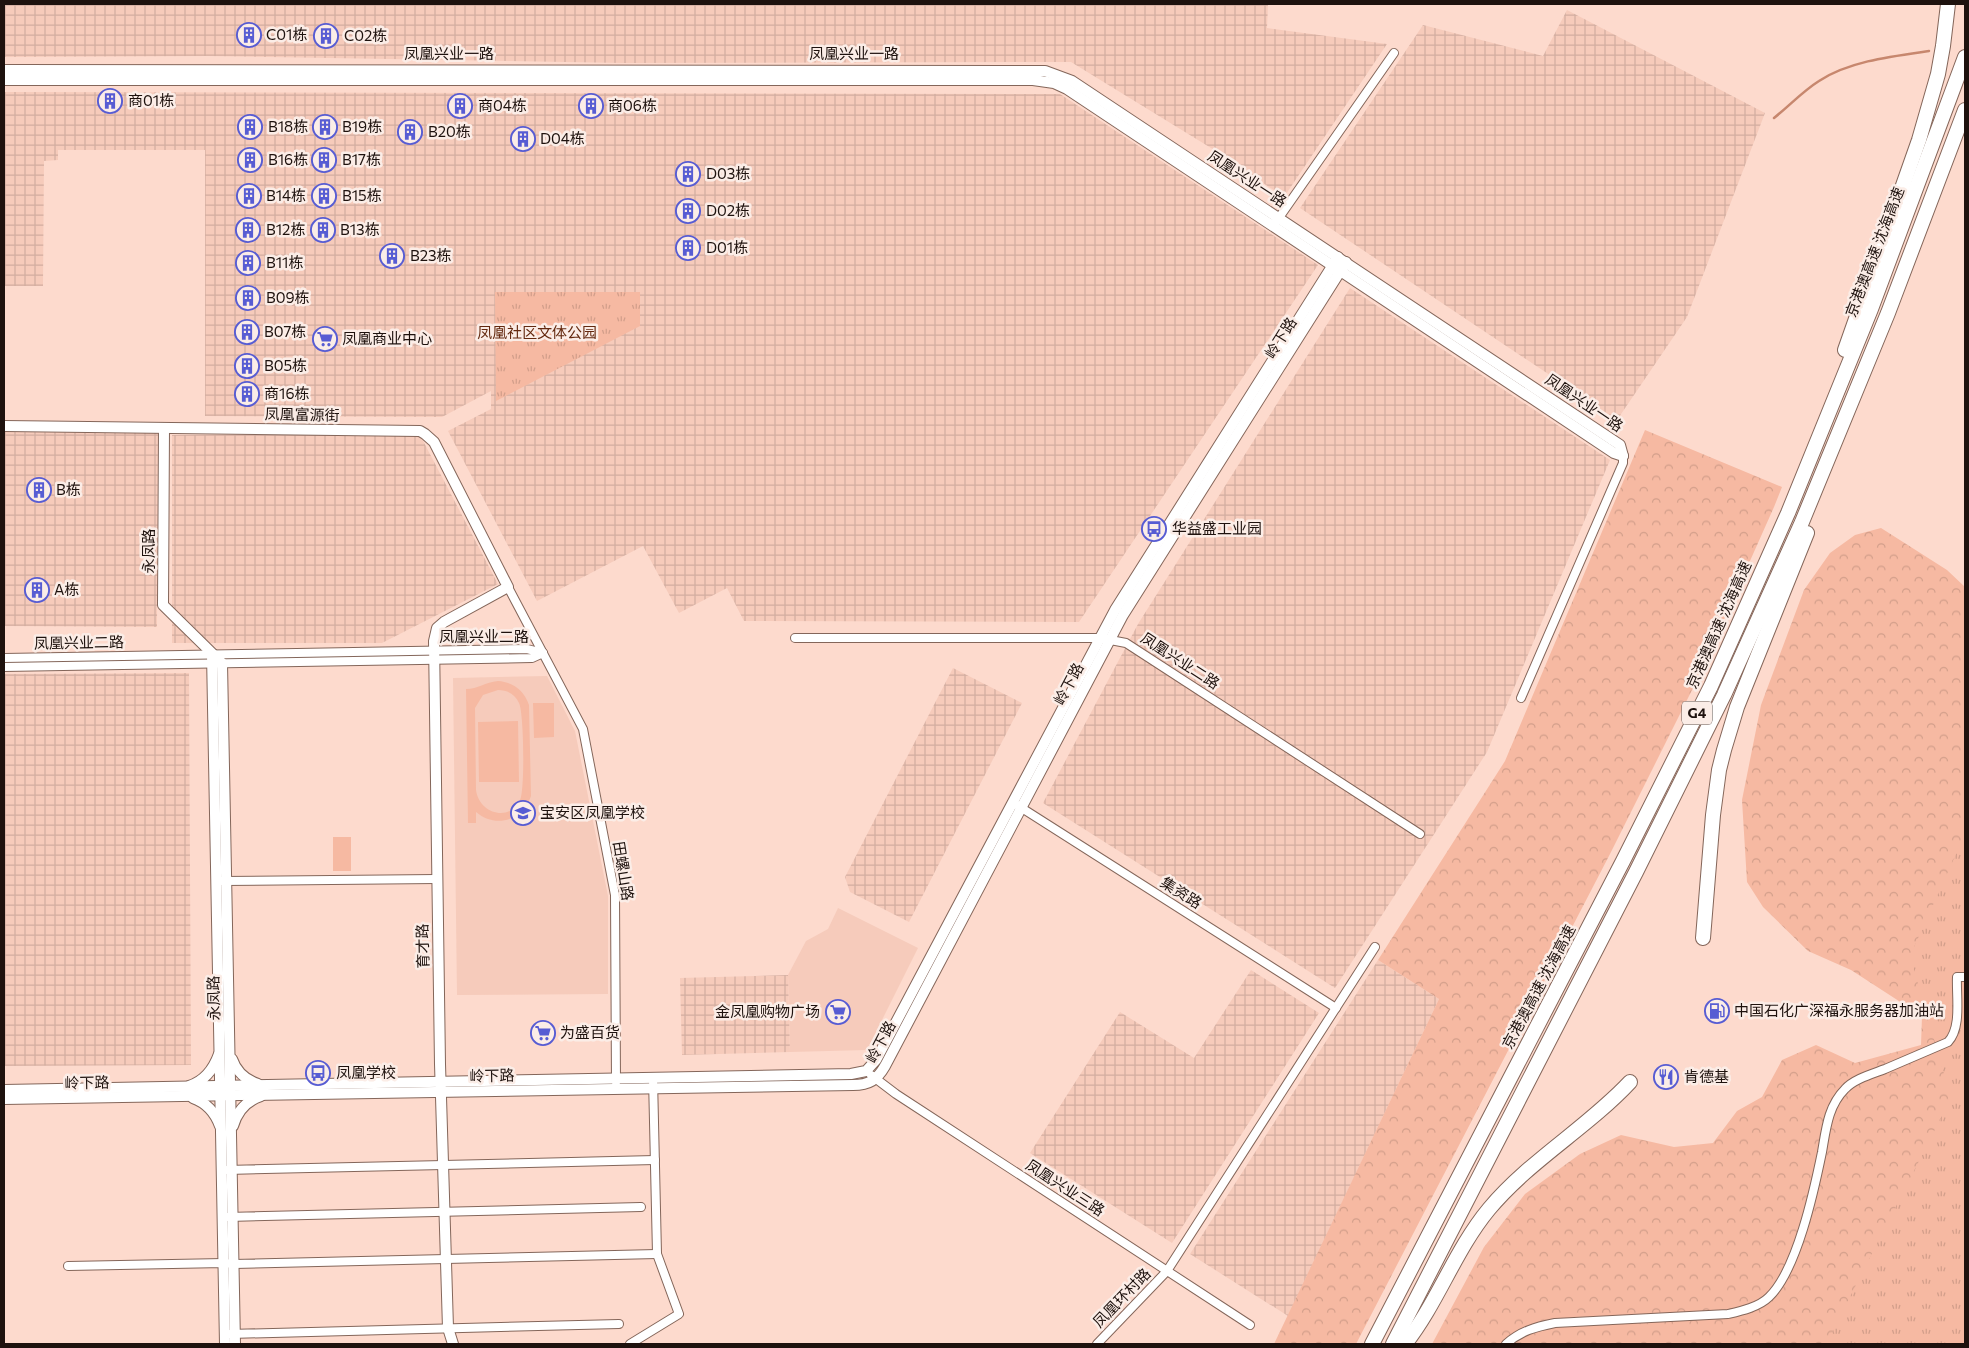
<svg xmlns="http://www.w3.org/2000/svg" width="1969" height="1348" font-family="Commissioner,'Noto Sans SC',sans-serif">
	<defs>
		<pattern id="industrial-grid" width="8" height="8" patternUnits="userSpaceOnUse" patternTransform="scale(1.25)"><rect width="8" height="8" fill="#f6cbbb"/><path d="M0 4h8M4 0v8" fill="none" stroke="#d2ada0"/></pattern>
		<pattern id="forest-crowns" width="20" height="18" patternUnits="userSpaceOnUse" patternTransform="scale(1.25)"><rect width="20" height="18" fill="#f6b9a2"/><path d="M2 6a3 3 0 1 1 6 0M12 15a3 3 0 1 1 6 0" fill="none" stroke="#d29e8a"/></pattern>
		<pattern id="park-tufts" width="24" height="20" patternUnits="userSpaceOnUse" patternTransform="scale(1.25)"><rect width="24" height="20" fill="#f6b9a2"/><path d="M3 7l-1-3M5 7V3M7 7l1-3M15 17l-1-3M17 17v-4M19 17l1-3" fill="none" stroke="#d29e8a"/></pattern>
	</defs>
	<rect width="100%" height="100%" fill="#fddacd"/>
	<g fill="#f6cbbb">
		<path d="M 547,676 L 575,731 L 608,896 L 608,994 L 457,995 L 453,678 Z"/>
		<path d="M 838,908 L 918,948 L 867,1050 L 790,1052 L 788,975 L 806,941 L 828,929 Z"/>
	</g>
	<g fill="url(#industrial-grid)">
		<path d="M 4,4 L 1268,4 L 1267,28 L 1387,44 L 1284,197 L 1211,148 L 1071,62 L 623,63 L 208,56 L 4,57 Z"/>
		<path d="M 1567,10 L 1765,113 L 1687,317 L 1617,420 L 1300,208 L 1423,25 L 1543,56 Z"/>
		<path d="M 4,92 L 1060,94 L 1318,265 L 1079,622 L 744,621 L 727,588 L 679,613 L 643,546 L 537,601 L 448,431 L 491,409 L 491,391 L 442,417 L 205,416 L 205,150 L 58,150 L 58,160 L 44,161 L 43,286 L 4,286 Z"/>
		<path d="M 1350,288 L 1610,460 L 1487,752 L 1335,988 L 1043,803 L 1138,624 Z"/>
		<path d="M 4,432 L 158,433 L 157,627 L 4,626 Z"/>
		<path d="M 172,435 L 420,435 L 498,584 L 382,643 L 172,643 Z"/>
		<path d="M 953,668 L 1022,703 L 909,922 L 850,892 L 845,877 Z"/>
		<path d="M 189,673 L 191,1065 L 4,1066 L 4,674 Z"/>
		<path d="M 1378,960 L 1439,999 L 1288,1316 L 1190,1254 Z"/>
		<path d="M 1251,970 L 1319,1013 L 1172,1243 L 1030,1153 L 1120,1012 L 1194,1058 Z"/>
		<path d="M 788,975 L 790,1052 L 682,1055 L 680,978 Z"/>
	</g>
	<g fill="url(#forest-crowns)">
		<path d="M 1645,430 L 1782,487 L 1774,507 L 1697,680 L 1610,854 L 1356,1344 L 1274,1344 L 1439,999 L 1378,960 L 1505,761 Z"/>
		<path d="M 1881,528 L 1947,570 L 1965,587 L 1965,1344 L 1432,1344 L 1484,1247 L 1525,1194 L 1580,1154 L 1621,1135 L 1674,1147 L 1713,1143 L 1737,1111 L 1762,1097 L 1782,1060 L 1816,1045 L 1855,1063 L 1921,1045 L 1922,1016 L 1851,970 L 1808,951 L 1763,907 L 1747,882 L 1742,800 L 1761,705 L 1804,590 L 1830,553 L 1855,535 Z"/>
	</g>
	<g fill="url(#park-tufts)">
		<path d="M 495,292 L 640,292 L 640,326 L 496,401 Z"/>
		<path d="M 1965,834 L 1965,1344 L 1826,1344 L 1951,1098 L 1910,956 Z"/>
	</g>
	<g fill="#f6b9a2" fill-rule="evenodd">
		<path d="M 498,681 C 513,682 524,690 529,705 L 531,796 C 523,820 496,829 476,812 L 476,823 L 468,823 L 466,689 C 478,689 485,682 498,681 ZM 498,690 C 507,690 515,694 519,703 C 524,713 525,791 520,800 C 509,823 479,813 476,790 L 475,708 L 483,695 Z"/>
		<path d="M 533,703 L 554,703 L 554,737 L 534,738 Z"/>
		<path d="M 518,721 L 519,782 L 479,782 L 478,722 Z"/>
		<rect x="333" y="837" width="18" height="34"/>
	</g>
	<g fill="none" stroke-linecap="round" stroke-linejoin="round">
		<path stroke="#c7876e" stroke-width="2.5" d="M 1774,118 C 1789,106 1803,91 1819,81 C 1849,61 1894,56 1929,51"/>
		<defs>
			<g id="street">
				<path d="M 1276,222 L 1394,53"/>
				<path d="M 508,587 L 583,729 L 615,895 L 616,1082"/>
				<path d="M 795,638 L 1100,638 L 1126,643 L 1420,834"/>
				<path d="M 4,658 L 527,649 L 543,653"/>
				<path d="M 4,667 L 532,658 L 543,653"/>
				<path d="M 1521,698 L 1623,463 L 1623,456"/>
				<path d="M 1017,805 L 1336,1008"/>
				<path d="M 222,881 L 437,879"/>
				<path d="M 871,1075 L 896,1094 L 1250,1325"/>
				<path d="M 227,1170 L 655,1160"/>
				<path d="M 228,1217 L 641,1207"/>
				<path d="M 68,1266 L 224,1263 L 234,1264 L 657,1254"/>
				<path d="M 230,1334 L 619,1324"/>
				<path d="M 630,1344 L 679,1314 L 657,1254 L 653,1078"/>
				<path d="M 1097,1344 L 1167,1271 L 1375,947"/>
				<path d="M 1506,1344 C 1521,1331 1535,1327 1555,1323 L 1728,1314 C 1741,1311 1759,1307 1769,1297 C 1797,1270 1814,1191 1822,1152 C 1826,1129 1828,1106 1845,1089 C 1854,1079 1872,1074 1885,1069 C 1906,1060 1927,1051 1948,1042 C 1962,1027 1956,997 1957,977 L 1965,977"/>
			</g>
			<g id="secondary">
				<path d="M 4,70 L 1045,71 L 1072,81 L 1620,445 L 1623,456"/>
				<path d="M 4,80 L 1033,80 L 1054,83 L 1067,89 L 1614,453 L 1623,456"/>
				<path d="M 4,426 L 420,431 L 425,434 L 434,442 L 508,587 L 444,622 L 437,628 L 434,641 L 440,1064 L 448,1328 L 453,1344"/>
				<path d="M 164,428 L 163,605 L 222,663 L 235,1344"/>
				<path d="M 212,654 L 225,1344"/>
				<path d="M 232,1059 C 236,1071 246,1080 258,1084"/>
				<path d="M 189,1086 C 205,1081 214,1068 219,1054"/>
				<path d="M 4,1090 L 851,1074 L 866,1071 L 876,1060 L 1115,610 L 1338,257"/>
				<path d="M 193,1098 C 207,1103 215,1112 220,1126"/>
				<path d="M 4,1099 L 853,1085 C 869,1085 877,1080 885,1066 L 1123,615 L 1346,262"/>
				<path d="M 233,1126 C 237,1112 246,1101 261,1096"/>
			</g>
			<g id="highway">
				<path d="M 1845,350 L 1919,140 L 1938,74 L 1943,46 L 1948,4"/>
				<path d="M 1703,938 L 1713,815 L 1719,770 L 1724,750 L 1737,707 L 1807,533"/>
				<path d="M 1372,1344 L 1623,861 L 1711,686 L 1788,513 L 1871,309 L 1965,57"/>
				<path d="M 1393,1344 L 1636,872 L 1724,695 L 1802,522 L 1888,313 L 1965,110"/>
				<path d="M 1405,1344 C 1438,1302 1455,1250 1489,1209 C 1530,1160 1587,1128 1630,1082"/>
			</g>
		</defs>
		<use href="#street" stroke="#84665a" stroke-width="10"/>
		<use href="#secondary" stroke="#84665a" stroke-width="12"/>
		<use href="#highway" stroke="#84665a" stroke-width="16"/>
		<use href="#street" stroke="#fff" stroke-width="8"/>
		<use href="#secondary" stroke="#fff" stroke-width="10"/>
		<use href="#highway" stroke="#fff" stroke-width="14"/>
	</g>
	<defs>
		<symbol id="building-ring" viewBox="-11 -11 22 22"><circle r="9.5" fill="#fbede7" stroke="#575cd3" stroke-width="1.5"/><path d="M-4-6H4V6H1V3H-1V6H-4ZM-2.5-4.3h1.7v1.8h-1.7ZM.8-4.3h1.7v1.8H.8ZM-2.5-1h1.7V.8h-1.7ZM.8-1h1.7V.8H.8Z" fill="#575cd3"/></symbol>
		<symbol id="supermarket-ring" viewBox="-11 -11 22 22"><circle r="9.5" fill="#fbede7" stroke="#575cd3" stroke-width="1.5"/><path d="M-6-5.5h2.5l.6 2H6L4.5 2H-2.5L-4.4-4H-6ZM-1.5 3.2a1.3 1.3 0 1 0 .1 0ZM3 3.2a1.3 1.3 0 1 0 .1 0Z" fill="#575cd3"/></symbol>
		<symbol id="bus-ring" viewBox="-11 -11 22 22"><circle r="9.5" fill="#fbede7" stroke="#575cd3" stroke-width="1.5"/><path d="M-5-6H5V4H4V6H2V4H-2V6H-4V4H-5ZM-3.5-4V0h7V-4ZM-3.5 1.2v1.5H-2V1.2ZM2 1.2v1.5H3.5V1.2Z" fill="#575cd3"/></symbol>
		<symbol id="school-ring" viewBox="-11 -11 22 22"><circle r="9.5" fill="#fbede7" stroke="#575cd3" stroke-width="1.5"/><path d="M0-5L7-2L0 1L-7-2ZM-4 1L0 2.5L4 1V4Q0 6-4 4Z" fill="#575cd3"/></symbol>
		<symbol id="fuel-ring" viewBox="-11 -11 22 22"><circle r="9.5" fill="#fbede7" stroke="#575cd3" stroke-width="1.5"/><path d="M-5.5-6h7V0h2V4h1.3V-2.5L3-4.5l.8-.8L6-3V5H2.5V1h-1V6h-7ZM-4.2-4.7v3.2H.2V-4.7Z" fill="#575cd3"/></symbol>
		<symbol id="restaurant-ring" viewBox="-11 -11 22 22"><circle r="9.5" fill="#fbede7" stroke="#575cd3" stroke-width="1.5"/><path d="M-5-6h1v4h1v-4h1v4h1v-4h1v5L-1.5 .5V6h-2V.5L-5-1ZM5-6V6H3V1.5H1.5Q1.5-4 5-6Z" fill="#575cd3"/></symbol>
	</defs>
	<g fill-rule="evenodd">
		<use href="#building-ring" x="235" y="21" width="28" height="28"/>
		<use href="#building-ring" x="312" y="22" width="28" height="28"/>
		<use href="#building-ring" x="96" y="87" width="28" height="28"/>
		<use href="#building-ring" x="446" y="92" width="28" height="28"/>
		<use href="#building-ring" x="577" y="92" width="28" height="28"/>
		<use href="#building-ring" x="236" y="113" width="28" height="28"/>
		<use href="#building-ring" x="311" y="113" width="28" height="28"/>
		<use href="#building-ring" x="396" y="118" width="28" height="28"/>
		<use href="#building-ring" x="509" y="125" width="28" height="28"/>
		<use href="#building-ring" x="236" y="146" width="28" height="28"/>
		<use href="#building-ring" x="310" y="146" width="28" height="28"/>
		<use href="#building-ring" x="674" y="160" width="28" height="28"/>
		<use href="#building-ring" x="235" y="182" width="28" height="28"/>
		<use href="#building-ring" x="310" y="182" width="28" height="28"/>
		<use href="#building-ring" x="674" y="197" width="28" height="28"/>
		<use href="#building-ring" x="234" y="216" width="28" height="28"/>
		<use href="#building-ring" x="309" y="216" width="28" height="28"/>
		<use href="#building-ring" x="674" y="234" width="28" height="28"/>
		<use href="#building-ring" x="378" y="242" width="28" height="28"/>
		<use href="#building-ring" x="234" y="249" width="28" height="28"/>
		<use href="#building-ring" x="234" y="284" width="28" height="28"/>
		<use href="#building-ring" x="233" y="318" width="28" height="28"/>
		<use href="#supermarket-ring" x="311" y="325" width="28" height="28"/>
		<use href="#building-ring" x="233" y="352" width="28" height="28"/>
		<use href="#building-ring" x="233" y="380" width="28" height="28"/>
		<use href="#building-ring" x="25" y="476" width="28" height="28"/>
		<use href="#bus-ring" x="1140" y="515" width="28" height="28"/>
		<use href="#building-ring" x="23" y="576" width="28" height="28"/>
		<use href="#school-ring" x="509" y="799" width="28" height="28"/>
		<use href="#fuel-ring" x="1703" y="997" width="28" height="28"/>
		<use href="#supermarket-ring" x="824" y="998" width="28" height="28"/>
		<use href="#supermarket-ring" x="529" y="1019" width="28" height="28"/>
		<use href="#bus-ring" x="304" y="1059" width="28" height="28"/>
		<use href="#restaurant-ring" x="1652" y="1063" width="28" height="28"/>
	</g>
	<g text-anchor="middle" stroke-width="5" stroke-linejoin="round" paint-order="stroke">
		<rect fill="#fbede7" stroke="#60544f" stroke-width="1" x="1682" y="701.5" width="30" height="23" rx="4"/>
		<g font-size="14" font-weight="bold" fill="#1e120e">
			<text x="1697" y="718">G4</text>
		</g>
		<g font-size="15" fill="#1e120e" stroke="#fbede7" text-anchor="start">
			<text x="266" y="40">C01栋</text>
			<text x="344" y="41">C02栋</text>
			<text x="128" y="106">商01栋</text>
			<text x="478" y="111">商04栋</text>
			<text x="608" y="111">商06栋</text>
			<text x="268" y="132">B18栋</text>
			<text x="342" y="132">B19栋</text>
			<text x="428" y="137">B20栋</text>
			<text x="540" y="144">D04栋</text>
			<text x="268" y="165">B16栋</text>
			<text x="342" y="165">B17栋</text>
			<text x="706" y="179">D03栋</text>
			<text x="266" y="201">B14栋</text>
			<text x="342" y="201">B15栋</text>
			<text x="706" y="216">D02栋</text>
			<text x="266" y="235">B12栋</text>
			<text x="340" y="235">B13栋</text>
			<text x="706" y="253">D01栋</text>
			<text x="410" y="261">B23栋</text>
			<text x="266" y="268">B11栋</text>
			<text x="266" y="303">B09栋</text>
			<text x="264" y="337">B07栋</text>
			<text x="342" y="344">凤凰商业中心</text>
			<text x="264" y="371">B05栋</text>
			<text x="264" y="399">商16栋</text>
			<text x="56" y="495">B栋</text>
			<text x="1172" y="534">华益盛工业园</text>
			<text x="54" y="595">A栋</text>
			<text x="540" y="818">宝安区凤凰学校</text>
			<text x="1734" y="1016">中国石化广深福永服务器加油站</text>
			<text x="820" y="1017" text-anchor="end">金凤凰购物广场</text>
			<text x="560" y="1038">为盛百货</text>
			<text x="336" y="1078">凤凰学校</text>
			<text x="1684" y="1082">肯德基</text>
		</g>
		<g font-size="15" fill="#1e120e" stroke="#fbede7">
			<text x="449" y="59">凤凰兴业一路</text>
			<text x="854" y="59">凤凰兴业一路</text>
			<text transform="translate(1247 179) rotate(33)" y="5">凤凰兴业一路</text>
			<text transform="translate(1875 252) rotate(-69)" y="5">京港澳高速 沈海高速</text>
			<text transform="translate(1281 338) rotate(-58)" y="5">岭下路</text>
			<text transform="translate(1584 403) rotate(34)" y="5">凤凰兴业一路</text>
			<text transform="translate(302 415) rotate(1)" y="5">凤凰富源街</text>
			<text transform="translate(149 551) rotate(-90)" y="5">永凤路</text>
			<text transform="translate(1719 625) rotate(-66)" y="5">京港澳高速 沈海高速</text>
			<text x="484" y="642">凤凰兴业二路</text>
			<text transform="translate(79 643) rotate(-1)" y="5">凤凰兴业二路</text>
			<text transform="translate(1180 661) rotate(33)" y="5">凤凰兴业二路</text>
			<text transform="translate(1069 684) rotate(-62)" y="5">岭下路</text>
			<text transform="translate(623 871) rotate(81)" y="5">田螺山路</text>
			<text transform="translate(1181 893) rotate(32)" y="5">集资路</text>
			<text transform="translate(423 946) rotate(-91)" y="5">育才路</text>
			<text transform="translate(1539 987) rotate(-62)" y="5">京港澳高速 沈海高速</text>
			<text transform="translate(214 998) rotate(-91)" y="5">永凤路</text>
			<text transform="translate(881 1042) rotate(-62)" y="5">岭下路</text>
			<text transform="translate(492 1076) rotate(-1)" y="5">岭下路</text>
			<text transform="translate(87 1083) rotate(-1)" y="5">岭下路</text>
			<text transform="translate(1065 1188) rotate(33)" y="5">凤凰兴业三路</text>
			<text transform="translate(1122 1298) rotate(-46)" y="5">凤凰环村路</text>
		</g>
		<g font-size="15" fill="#64290f" stroke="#fbede7">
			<text x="537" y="338">凤凰社区文体公园</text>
		</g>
	</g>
	<rect width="1969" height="1348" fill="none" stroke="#1e120e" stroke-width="10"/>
</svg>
